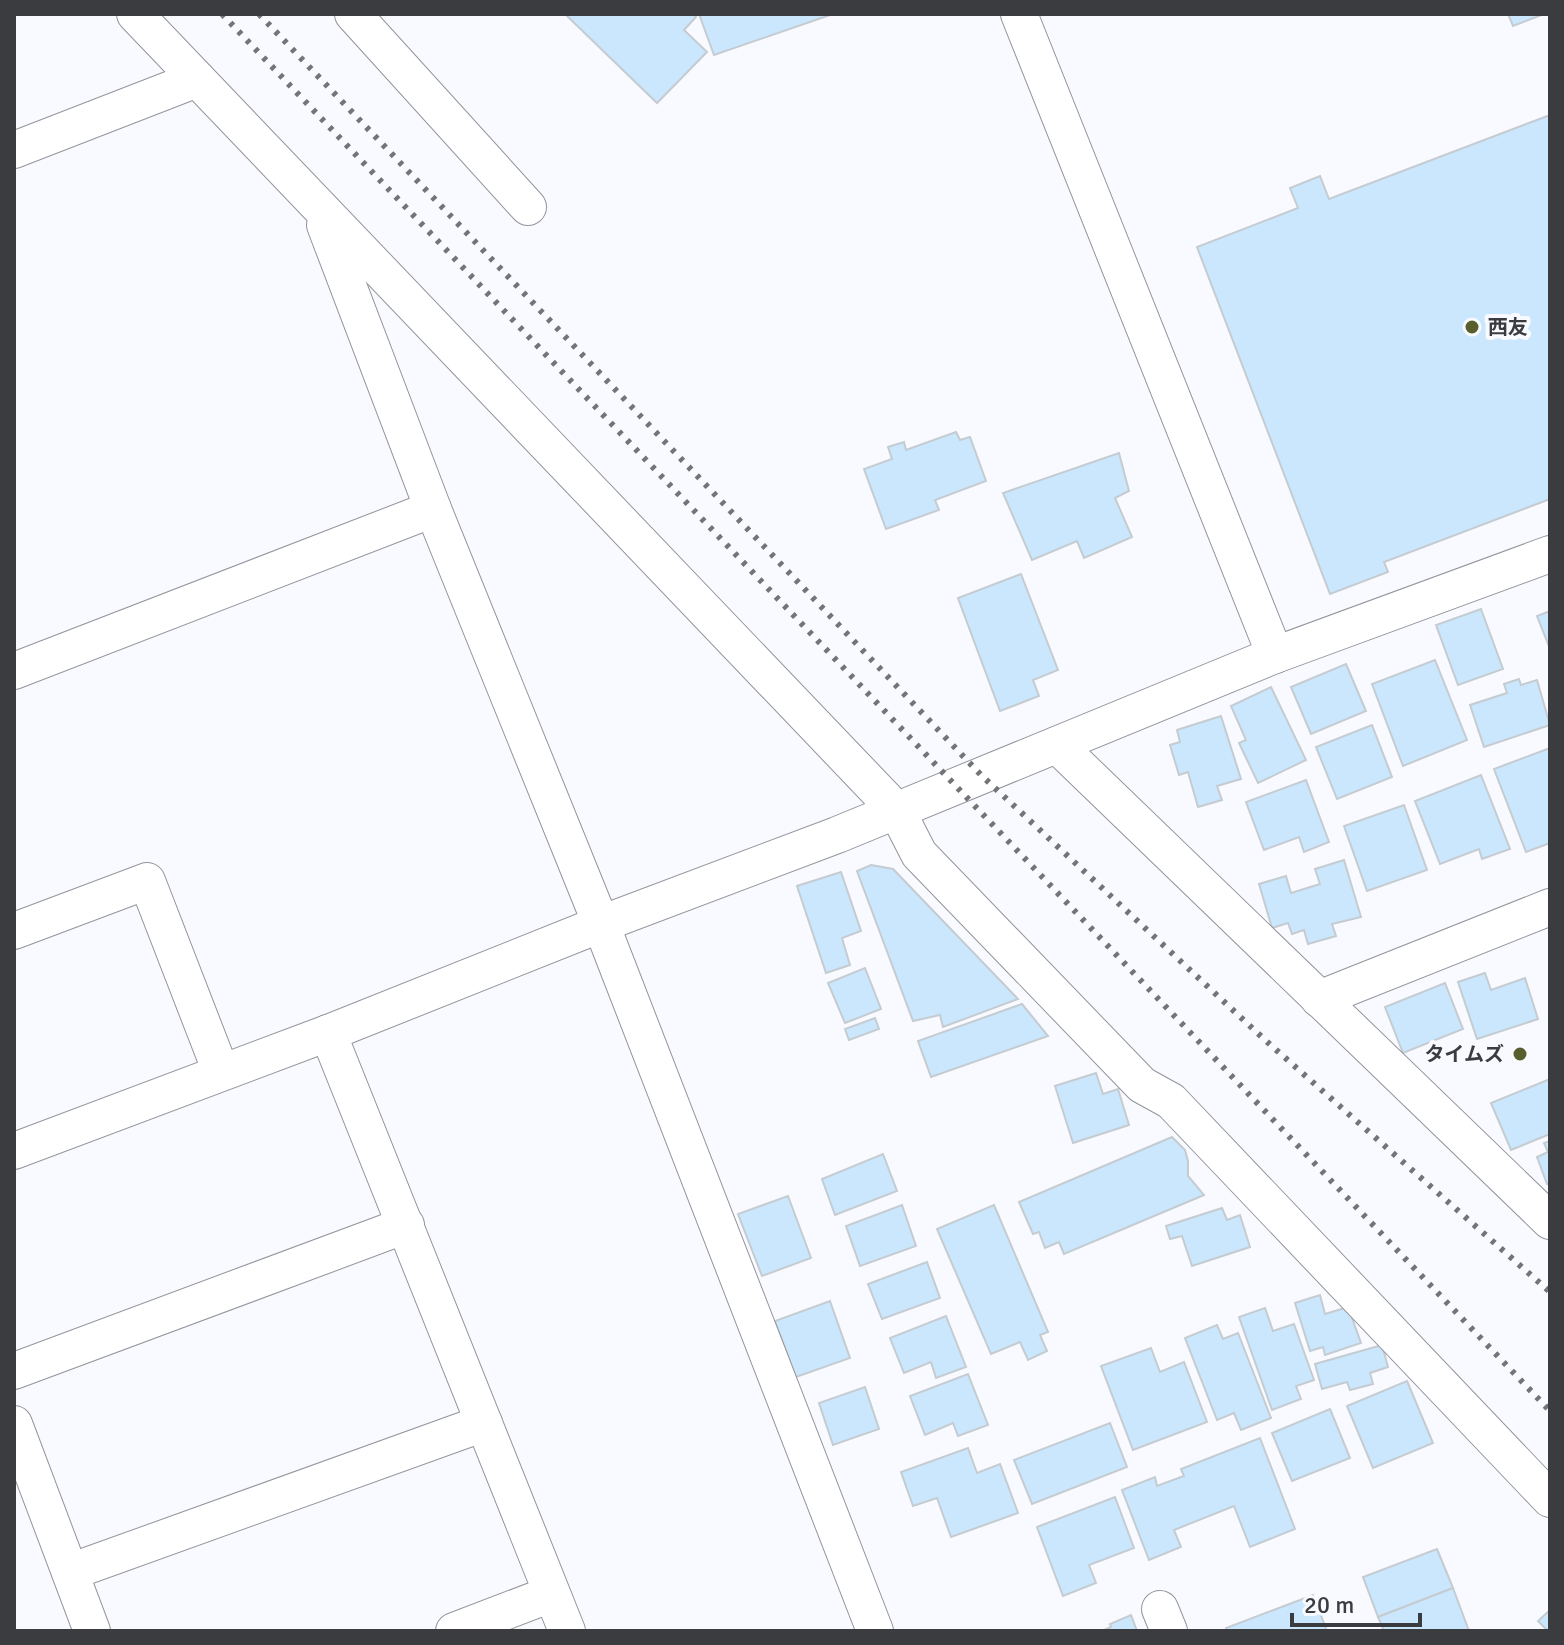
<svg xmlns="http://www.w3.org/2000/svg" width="1564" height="1645" font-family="Signika,'Noto Sans JP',sans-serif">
	<rect width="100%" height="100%" fill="#f8faff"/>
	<g fill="#cae7fd" stroke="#c5ccd1" stroke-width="2">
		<path d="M 565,14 L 693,14 L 696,17 L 684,30 L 707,52 L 657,103 Z"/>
		<path d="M 699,14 L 833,14 L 714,55 Z"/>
		<path d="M 1508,14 L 1544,14 L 1513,26 Z"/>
		<path d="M 1550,115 L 1550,499 L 1384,562 L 1388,572 L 1330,594 L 1197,247 L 1298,208 L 1290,188 L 1320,176 L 1329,199 Z"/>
		<path d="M 956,432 L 960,440 L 970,437 L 986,481 L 935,500 L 939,510 L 886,529 L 864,469 L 892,459 L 888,447 L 904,442 L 906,450 Z"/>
		<path d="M 1119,453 L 1129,491 L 1115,498 L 1132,537 L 1084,558 L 1077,541 L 1032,560 L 1003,493 Z"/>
		<path d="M 1021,574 L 1058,670 L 1033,680 L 1039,696 L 1000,711 L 958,598 Z"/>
		<path d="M 1481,609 L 1503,669 L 1458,685 L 1436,625 Z"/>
		<path d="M 1550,611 L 1550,649 L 1537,616 Z"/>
		<path d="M 1435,660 L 1467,740 L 1403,766 L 1372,684 Z"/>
		<path d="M 1346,664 L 1366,711 L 1311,734 L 1291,687 Z"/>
		<path d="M 1519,679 L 1521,685 L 1537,680 L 1550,725 L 1484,747 L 1470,705 L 1507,693 L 1504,684 Z"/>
		<path d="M 1271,687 L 1306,760 L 1258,783 L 1239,743 L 1246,740 L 1231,706 Z"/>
		<path d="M 1221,716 L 1241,779 L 1217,786 L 1222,800 L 1198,807 L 1188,772 L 1179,775 L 1170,745 L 1180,742 L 1177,730 Z"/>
		<path d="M 1372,725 L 1392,777 L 1337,799 L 1316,747 Z"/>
		<path d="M 1550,748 L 1550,843 L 1526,852 L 1494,769 Z"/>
		<path d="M 1481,775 L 1510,849 L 1482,859 L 1479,849 L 1440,864 L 1415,801 Z"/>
		<path d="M 1306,780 L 1329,842 L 1304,852 L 1299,837 L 1264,850 L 1246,802 Z"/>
		<path d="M 1404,805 L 1427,870 L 1367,891 L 1344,826 Z"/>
		<path d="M 1344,860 L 1361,917 L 1332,924 L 1336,936 L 1308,944 L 1304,930 L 1292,934 L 1288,923 L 1272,928 L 1259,884 L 1286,876 L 1291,893 L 1320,884 L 1315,869 Z"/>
		<path d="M 871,865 L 893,869 L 1018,999 L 943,1027 L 940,1015 L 913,1021 L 857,871 Z"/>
		<path d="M 841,872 L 861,931 L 842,938 L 850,965 L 826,973 L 797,886 Z"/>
		<path d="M 865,968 L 881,1009 L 845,1023 L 828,983 Z"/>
		<path d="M 1485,973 L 1491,990 L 1525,978 L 1538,1019 L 1477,1039 L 1458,982 Z"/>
		<path d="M 1445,983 L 1463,1029 L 1403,1053 L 1385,1007 Z"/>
		<path d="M 1022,1004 L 1048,1036 L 931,1077 L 918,1041 Z"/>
		<path d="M 875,1018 L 879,1029 L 849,1040 L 845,1029 Z"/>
		<path d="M 1096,1073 L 1103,1094 L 1118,1089 L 1129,1125 L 1073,1143 L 1055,1086 Z"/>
		<path d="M 1550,1079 L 1550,1134 L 1511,1150 L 1491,1103 Z"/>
		<path d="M 1172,1137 L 1185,1150 L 1188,1161 L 1188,1176 L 1204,1195 L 1064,1254 L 1059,1242 L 1045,1248 L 1039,1232 L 1033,1234 L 1019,1202 Z"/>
		<path d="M 1550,1141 L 1550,1183 L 1547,1184 L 1537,1157 L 1548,1152 L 1544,1143 Z"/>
		<path d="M 883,1154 L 897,1191 L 835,1215 L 822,1179 Z"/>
		<path d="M 788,1196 L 811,1258 L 762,1276 L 738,1214 Z"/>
		<path d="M 902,1205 L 916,1246 L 860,1266 L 846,1226 Z"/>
		<path d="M 994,1205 L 1048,1332 L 1040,1335 L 1047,1351 L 1028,1360 L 1020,1342 L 991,1354 L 937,1229 Z"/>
		<path d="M 1222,1208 L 1227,1220 L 1240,1215 L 1250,1247 L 1192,1266 L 1182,1236 L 1170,1239 L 1166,1226 Z"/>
		<path d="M 927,1262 L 940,1298 L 882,1319 L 868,1284 Z"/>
		<path d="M 1320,1295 L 1325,1314 L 1348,1307 L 1361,1343 L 1325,1355 L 1323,1347 L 1310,1351 L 1295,1303 Z"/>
		<path d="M 830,1301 L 850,1358 L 796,1377 L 775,1321 Z"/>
		<path d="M 1265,1308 L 1273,1331 L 1294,1324 L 1314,1380 L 1296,1386 L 1301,1399 L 1272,1410 L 1239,1317 Z"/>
		<path d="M 946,1316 L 966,1367 L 936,1378 L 931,1362 L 904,1373 L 890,1338 Z"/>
		<path d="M 1217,1325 L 1223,1339 L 1238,1333 L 1271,1418 L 1241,1430 L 1234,1413 L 1217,1420 L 1185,1338 Z"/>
		<path d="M 1382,1345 L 1388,1367 L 1370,1373 L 1373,1384 L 1350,1390 L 1347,1382 L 1322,1389 L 1315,1364 Z"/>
		<path d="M 1151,1348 L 1160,1372 L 1184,1362 L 1207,1422 L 1133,1450 L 1101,1366 Z"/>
		<path d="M 968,1374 L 988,1425 L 958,1436 L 953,1423 L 925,1435 L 910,1396 Z"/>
		<path d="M 1407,1381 L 1433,1443 L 1373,1468 L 1347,1406 Z"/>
		<path d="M 865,1387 L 879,1429 L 833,1445 L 819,1403 Z"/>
		<path d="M 1330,1409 L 1350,1458 L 1292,1481 L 1272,1433 Z"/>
		<path d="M 1110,1423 L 1127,1467 L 1032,1504 L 1014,1460 Z"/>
		<path d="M 1260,1438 L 1295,1529 L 1250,1547 L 1234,1506 L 1174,1530 L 1181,1547 L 1149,1560 L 1122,1490 L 1155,1477 L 1157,1486 L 1184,1476 L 1181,1469 Z"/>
		<path d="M 968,1448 L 977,1473 L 1000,1464 L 1018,1513 L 951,1537 L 937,1498 L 913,1506 L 901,1472 Z"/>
		<path d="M 1115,1497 L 1134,1548 L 1089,1565 L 1096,1583 L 1063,1596 L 1037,1527 Z"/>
		<path d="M 1437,1549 L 1453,1588 L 1378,1617 L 1363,1577 Z"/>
		<path d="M 1453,1588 L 1469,1631 L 1384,1631 L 1378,1617 Z"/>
		<path d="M 1313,1595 L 1327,1631 L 1227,1631 L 1226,1628 Z"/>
		<path d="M 1550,1610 L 1550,1631 L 1548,1631 L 1538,1621 Z"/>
		<path d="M 1131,1615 L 1137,1631 L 1102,1631 L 1111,1627 L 1110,1624 Z"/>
	</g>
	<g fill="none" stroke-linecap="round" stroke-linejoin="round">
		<defs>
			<g id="street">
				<path d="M 135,14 L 897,811 L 919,854 L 1142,1085 L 1171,1101 L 1550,1499"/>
				<path d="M 353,14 L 528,207"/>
				<path d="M 1019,14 L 1275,655"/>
				<path d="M 14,150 L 197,79"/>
				<path d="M 325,225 L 433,509 L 601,924 L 875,1631"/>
				<path d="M 14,671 L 433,509"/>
				<path d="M 1057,745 L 1550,1221"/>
				<path d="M 14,931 L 147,881 L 221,1072"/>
				<path d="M 1319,999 L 1550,907"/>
				<path d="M 328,1033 L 567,1631"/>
				<path d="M 14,1151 L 328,1033 L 601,924 L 837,835 L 1275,655 L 1550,554"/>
				<path d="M 14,1371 L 406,1225"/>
				<path d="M 14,1424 L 92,1631"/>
				<path d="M 70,1572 L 484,1423"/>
				<path d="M 1160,1609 L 1169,1631"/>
				<path d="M 454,1631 L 551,1594"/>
			</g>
		</defs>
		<use href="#street" stroke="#93959c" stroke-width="38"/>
		<use href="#street" stroke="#fff" stroke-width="36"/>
		<g stroke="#737477" stroke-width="6" stroke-dasharray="4 8" stroke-linecap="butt">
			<path d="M 222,14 L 1550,1411"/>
			<path d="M 259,14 L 981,775 L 1265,1040 L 1550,1292"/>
		</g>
	</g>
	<g fill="#585e2c" stroke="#f8faff" stroke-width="3">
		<circle cx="1472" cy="327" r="8"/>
		<circle cx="1520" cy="1054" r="8"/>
	</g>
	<g text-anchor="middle" stroke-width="8" stroke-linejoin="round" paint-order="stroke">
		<g font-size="20" font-weight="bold" fill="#3b3c3f" stroke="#f8faff" text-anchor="start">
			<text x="1488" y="334">西友</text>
			<text x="1504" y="1061" text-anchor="end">タイムズ</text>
		</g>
	</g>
	<rect width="1564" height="1645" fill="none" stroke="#3b3c3f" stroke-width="32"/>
	<path d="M1292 1613v12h128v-12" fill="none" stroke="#3b3c3f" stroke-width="4"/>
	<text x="1304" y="1613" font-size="24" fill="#3b3c3f" stroke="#f8faff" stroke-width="6" paint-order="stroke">20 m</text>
</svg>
